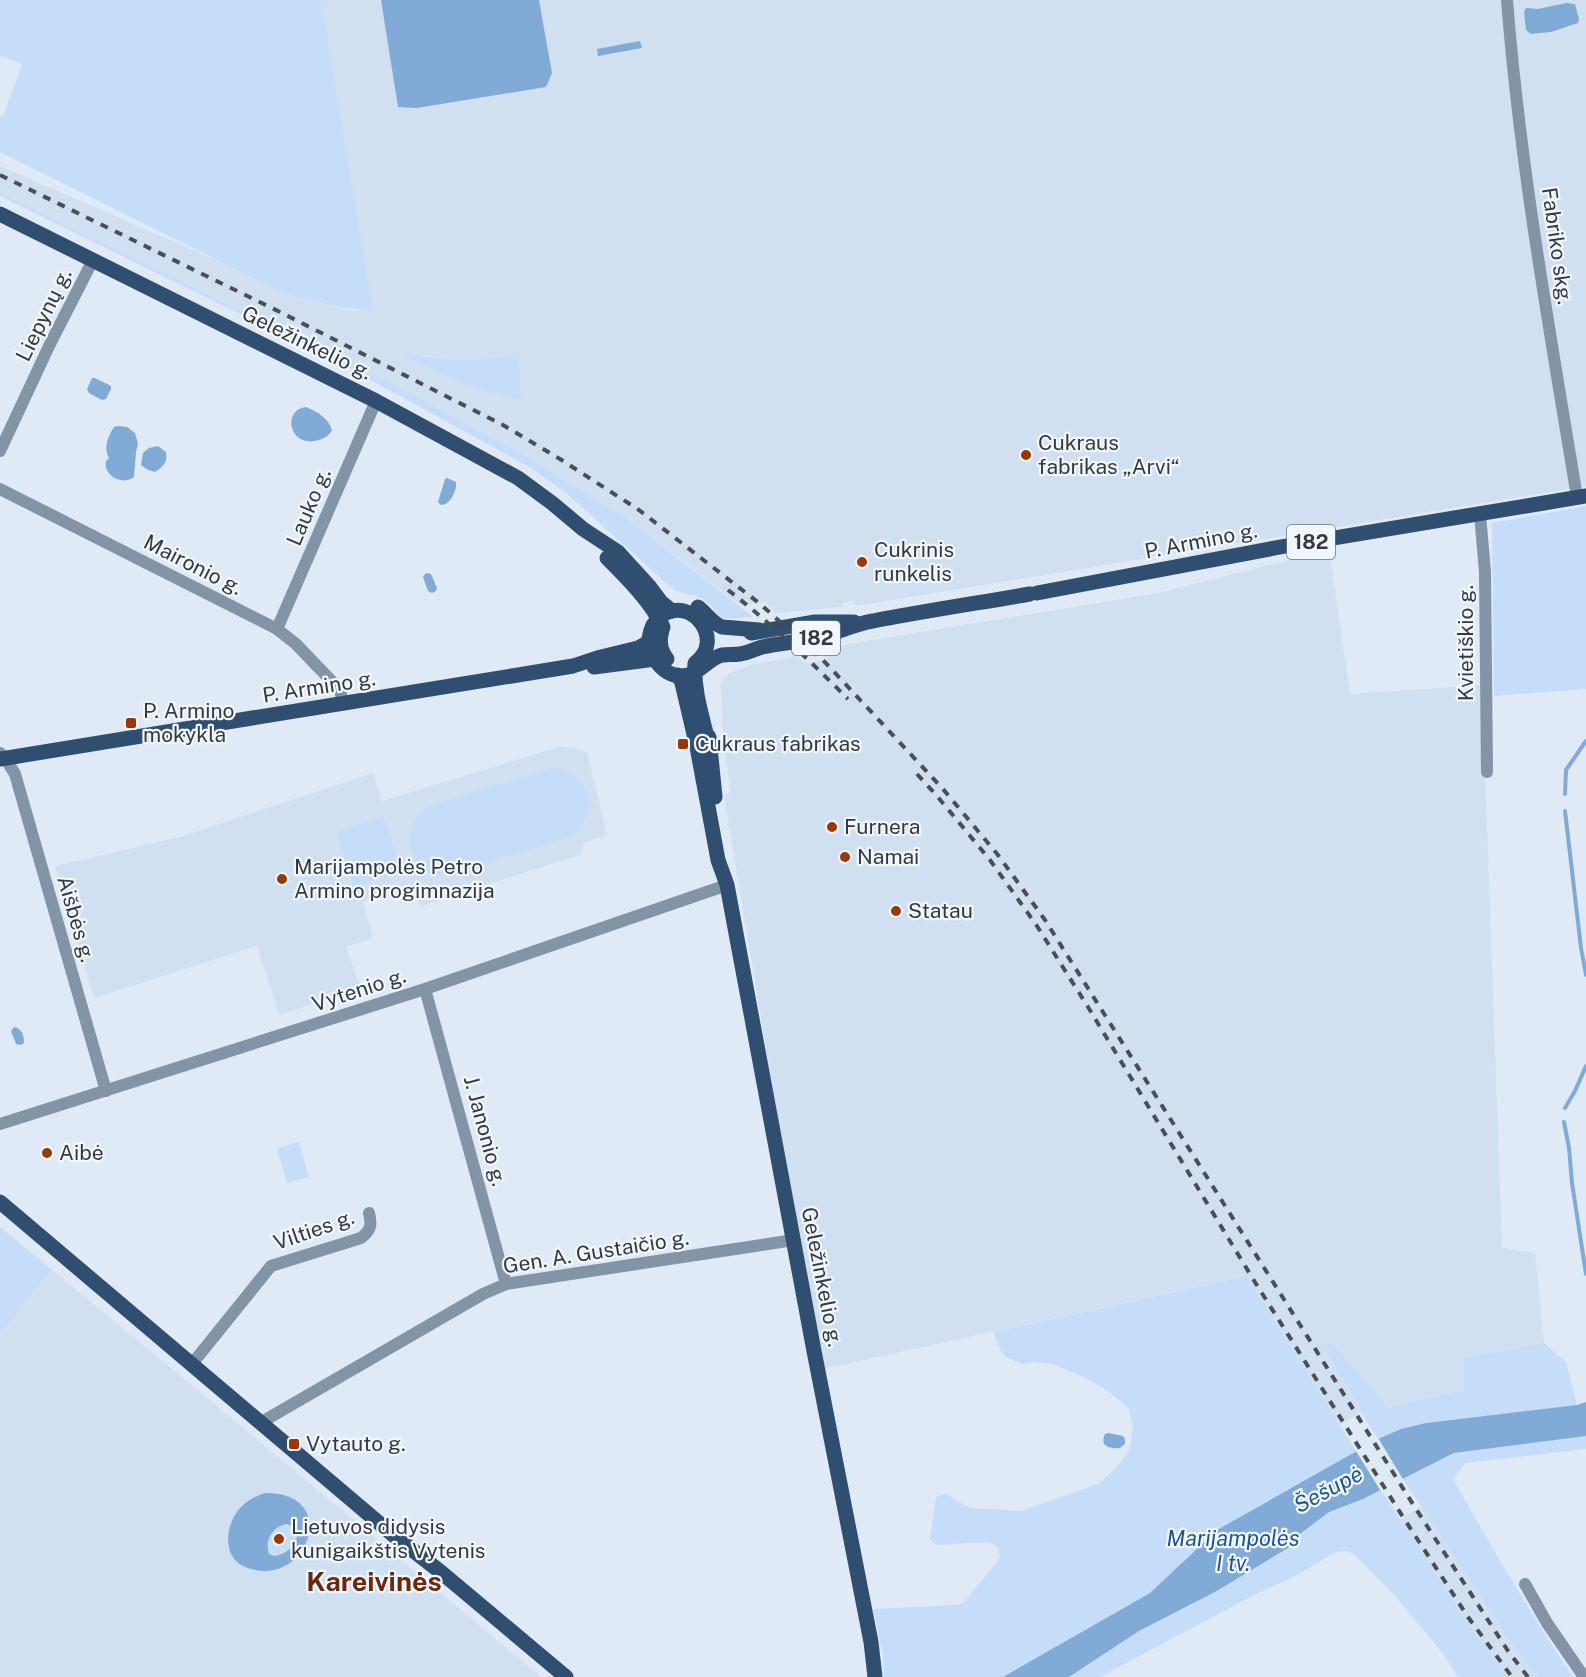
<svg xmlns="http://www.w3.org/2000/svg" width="1586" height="1677" font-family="'Public Sans',sans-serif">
	<rect width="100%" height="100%" fill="#e0eaf6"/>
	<g fill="#d0e0f1" fill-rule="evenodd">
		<path d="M 321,0 L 1586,0 L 1586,486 L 856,606 L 854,600 L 842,603 L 842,607 L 776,613 L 764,602 L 741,606 L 620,513 L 603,505 L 533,460 L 416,396 L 0,193 L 0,166 L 216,260 L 283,293 L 324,305 L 351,310 L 372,311 ZM 400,352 L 454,360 L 488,359 L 517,354 L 523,399 L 496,394 Z"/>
		<path d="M 1329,550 L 1350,694 L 1482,685 L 1502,1248 L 1535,1253 L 1544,1343 L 1465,1358 L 1465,1390 L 1387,1407 L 1331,1342 L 1361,1412 L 1340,1425 L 1245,1276 L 823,1369 L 770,1072 L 724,795 L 731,792 L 723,739 L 721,686 L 723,678 L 728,674 L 750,665 L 797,656 L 806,663 L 828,660 L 820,652 L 849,644 L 1158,593 Z"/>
		<path d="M 562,746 L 587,752 L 607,835 L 583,843 L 582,854 L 422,906 L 414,896 L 410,886 L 363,902 L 373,938 L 346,947 L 361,989 L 279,1015 L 257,946 L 94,998 L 55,866 L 180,837 L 373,773 L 382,801 Z"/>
		<path d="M 51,1269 L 252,1435 L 541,1677 L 0,1677 L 0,1335 Z"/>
		<path d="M 1420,1507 L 1425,1511 L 1488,1607 L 1537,1677 L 1508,1677 L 1465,1619 L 1399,1520 Z"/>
	</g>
	<g fill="#c5ddf9">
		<path d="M 0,0 L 321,0 L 373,311 C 341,309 313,302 283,293 L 0,152 L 0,116 L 3,117 L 22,64 L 0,56 Z"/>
		<path d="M 0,193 L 416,396 L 533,460 L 603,505 L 620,513 L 753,617 L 725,619 C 716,614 712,605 703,599 C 694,594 684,595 674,590 L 566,493 L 531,468 L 338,362 L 0,196 Z"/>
		<path d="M 397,352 L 454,360 L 488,359 L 517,354 L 523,400 L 496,394 L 452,379 Z"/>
		<path d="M 1586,506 L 1586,689 L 1494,696 L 1492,523 Z"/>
		<path d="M 551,768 C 590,772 603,811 573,836 L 448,875 C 441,876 435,877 429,873 C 413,865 405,839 413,823 C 416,816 423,811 429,806 Z"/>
		<path d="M 384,816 L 402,871 L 354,887 L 337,832 Z"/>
		<path d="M 299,1142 L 309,1177 L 287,1183 L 277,1148 Z"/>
		<path d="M 0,1227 L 51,1269 L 0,1335 Z"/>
		<path d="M 1246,1276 L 1356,1451 L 1217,1530 L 1150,1593 L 1003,1677 L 884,1677 L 883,1655 L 873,1609 L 957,1605 L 964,1602 L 1000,1558 L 998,1547 L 989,1542 L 935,1545 L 930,1539 L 936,1497 L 946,1493 L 958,1502 L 971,1508 L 1021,1511 L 1098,1484 L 1116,1468 L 1129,1451 L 1133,1428 L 1129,1409 L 1112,1394 L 1088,1379 L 1053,1364 L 1032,1362 L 1023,1364 L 1008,1358 L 1002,1353 L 993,1332 Z"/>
		<path d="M 1331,1342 L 1388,1407 L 1464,1390 L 1464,1358 L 1544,1343 L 1566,1362 L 1577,1405 L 1426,1423 L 1401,1429 L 1378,1439 L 1361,1412 L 1358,1403 L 1323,1347 Z"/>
		<path d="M 1586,1436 L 1586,1449 L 1466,1463 L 1453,1479 C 1491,1546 1530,1613 1573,1677 L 1537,1677 L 1515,1648 L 1403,1479 L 1454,1453 Z"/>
		<path d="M 1381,1490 L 1465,1619 L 1508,1677 L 1458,1677 L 1441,1651 L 1397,1598 L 1356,1556 L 1348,1551 L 1336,1552 L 1295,1576 L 1252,1596 L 1100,1677 L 1069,1677 L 1139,1631 L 1215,1592 L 1288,1548 L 1300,1534 L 1329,1512 L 1363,1499 Z"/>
		<path d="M 287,1524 C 308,1535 289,1554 274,1556 L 269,1554 C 264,1540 273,1526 287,1524 Z"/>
	</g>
	<g fill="#82aad6" fill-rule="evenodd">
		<path d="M 381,0 L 539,0 L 552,73 L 546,87 L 417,108 L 398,107 Z"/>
		<path d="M 1566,3 L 1575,4 L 1579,19 L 1578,23 L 1551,32 L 1531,34 L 1526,30 L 1524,12 L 1526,8 L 1538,9 Z"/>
		<path d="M 640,41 L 642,48 L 598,56 L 597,49 Z"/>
		<path d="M 92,378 L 95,378 L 111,386 L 111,389 L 106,399 L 102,400 L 89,393 L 87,389 Z"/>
		<path d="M 306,407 C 318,412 328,418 332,430 C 328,437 323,439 315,441 C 289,446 282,410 306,407 Z"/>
		<path d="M 118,426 L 127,427 L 135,433 L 138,444 L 136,452 L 134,477 C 123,486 103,476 106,461 L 109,458 C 103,448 108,436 114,427 Z"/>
		<path d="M 158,446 L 166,452 C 168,462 163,467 155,472 L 148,470 L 141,465 L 143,453 L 149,448 Z"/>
		<path d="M 447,478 L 456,482 C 457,491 450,505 441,505 L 438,502 L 445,479 Z"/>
		<path d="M 426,573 L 431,574 L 437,588 L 436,591 L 432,593 L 428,591 L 423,577 Z"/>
		<path d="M 14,1027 C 22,1028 24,1036 24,1043 L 21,1045 L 16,1044 L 11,1031 Z"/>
		<path d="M 1586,1402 L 1586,1436 L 1454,1453 L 1363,1499 L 1329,1512 L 1300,1534 L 1288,1548 L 1215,1592 L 1139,1631 L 1069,1677 L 1003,1677 L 1150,1593 L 1217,1530 L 1378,1439 L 1401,1429 L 1426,1423 L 1577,1405 Z"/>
		<path d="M 1108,1433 L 1123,1436 L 1125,1439 L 1125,1444 L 1120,1448 C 1111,1449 1099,1447 1105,1434 Z"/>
		<path d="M 265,1493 C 345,1492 305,1595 243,1566 C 221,1555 226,1522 241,1507 C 248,1500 256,1496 265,1493 ZM 287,1524 C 309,1534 289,1555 274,1556 L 269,1554 C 264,1540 273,1526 287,1524 Z"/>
	</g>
	<path fill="#e0eaf6" d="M 1377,1436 L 1404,1481 L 1382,1493 L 1354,1448 Z"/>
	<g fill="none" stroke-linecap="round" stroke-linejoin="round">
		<g stroke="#82aad6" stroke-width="4">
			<path d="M 1565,794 L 1566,770 L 1586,741"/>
			<path d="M 1565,811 L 1581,948 L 1586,975"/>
			<path d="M 1565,1108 L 1575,1091 L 1586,1066"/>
			<path d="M 1564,1122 L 1569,1148 L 1572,1183 L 1586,1274"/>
		</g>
		<g stroke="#8394a7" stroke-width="12">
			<path d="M 1507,0 C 1520,167 1550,332 1577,497"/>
			<path d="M 0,451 L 50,344 L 93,260"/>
			<path d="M 0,489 L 277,629 L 296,644 L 340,690 L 343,704"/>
			<path d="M 1480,514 L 1485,572 L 1487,772"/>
			<path d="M 277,629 L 376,401"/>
			<path d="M 0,753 L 5,758 L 15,774 L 106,1091"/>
			<path d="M 425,989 L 506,1284"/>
			<path d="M 0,1124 L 425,989 L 727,885"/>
			<path d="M 192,1364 L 271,1266 L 361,1238 C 371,1230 372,1225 369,1213"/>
			<path d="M 260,1423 L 483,1294 L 506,1284 L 794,1240"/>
			<path d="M 1525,1584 L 1547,1623 L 1584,1677"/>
		</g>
		<g stroke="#304e6f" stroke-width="15">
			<path d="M 0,214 L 376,401 L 518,478 L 552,503 L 583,529 L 618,552 L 649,586 L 661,602 L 672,611"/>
			<path d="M 607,558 C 627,578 651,602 663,627 C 659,639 659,649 667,659"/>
			<path d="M 1037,593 L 1280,547 L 1586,496"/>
			<path d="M 698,607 C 706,613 712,623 722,627 L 759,630"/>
			<path d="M 751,633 L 815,622 L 854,622"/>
			<path d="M 594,667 L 663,658"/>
			<path d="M 678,675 L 682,683 L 697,747 L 718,860 L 727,885 L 814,1351 L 871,1642 L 875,1677"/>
			<path d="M 709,737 L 715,797"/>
			<path d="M 709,745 C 703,719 693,690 695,663 C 726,641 692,594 661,616 C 653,622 650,630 649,639 C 649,657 663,676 682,676 C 699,675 707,659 722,655 C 728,654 734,655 740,654 C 748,653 755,649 762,647 C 780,643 798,642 816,638 C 835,634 853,624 873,621 C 925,611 978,603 1030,594"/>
			<path d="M 0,759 L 573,666 L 597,658 L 638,648 L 649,642"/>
			<path d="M 0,1202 L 392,1534 L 442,1573 L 566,1677"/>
		</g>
		<g stroke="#4a4f55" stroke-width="4" stroke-dasharray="8 8" stroke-linecap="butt">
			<path d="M 0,175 L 280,312 L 503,425 L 560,459 L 639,510 L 759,603 L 823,660 L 943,789 L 998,855 L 1045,920 L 1416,1509 L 1508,1651 L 1528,1677"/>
			<path d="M 728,590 C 771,623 810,661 848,699"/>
			<path d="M 917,774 L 937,796 L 990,860 L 1037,926 L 1088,1007 L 1253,1279 L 1403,1517 L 1468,1617 L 1512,1677"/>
		</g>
	</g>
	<g fill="#9b3701" stroke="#f1f7fe" stroke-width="2">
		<circle cx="1026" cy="455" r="6"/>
		<circle cx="862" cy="562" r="6"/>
		<rect x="125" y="717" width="12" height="12" rx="3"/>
		<rect x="677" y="738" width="12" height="12" rx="3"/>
		<circle cx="832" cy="827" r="6"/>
		<circle cx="845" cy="857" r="6"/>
		<circle cx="282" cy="879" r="6"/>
		<circle cx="896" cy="911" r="6"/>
		<circle cx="47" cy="1153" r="6"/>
		<rect x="288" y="1438" width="12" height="12" rx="3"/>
		<circle cx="279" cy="1539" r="6"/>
	</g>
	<g text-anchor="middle" stroke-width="4.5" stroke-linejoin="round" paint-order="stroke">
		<g fill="#f1f7fe" stroke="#6e7378" stroke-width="1.5">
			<rect x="1287" y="525" width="48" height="34" rx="4.5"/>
			<rect x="792" y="621" width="48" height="34" rx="4.5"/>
		</g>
		<g font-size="20" font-weight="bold" fill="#363a3f">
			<text x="1311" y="549">182</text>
			<text x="816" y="645">182</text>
		</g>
		<g font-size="21" fill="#363a3f" stroke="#f1f7fe">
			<text transform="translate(1557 246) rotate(82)" y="7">Fabriko skg.</text>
			<text transform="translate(44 315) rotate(-64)" y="7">Liepynų g.</text>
			<text transform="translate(307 343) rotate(26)" y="7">Geležinkelio g.</text>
			<text transform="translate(309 507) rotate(-67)" y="7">Lauko g.</text>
			<text transform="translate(1201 541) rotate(-11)" y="7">P. Armino g.</text>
			<text transform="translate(193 565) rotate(27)" y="7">Maironio g.</text>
			<text transform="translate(1466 643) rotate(-90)" y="7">Kvietiškio g.</text>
			<text transform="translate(319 687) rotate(-9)" y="7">P. Armino g.</text>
			<text transform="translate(76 919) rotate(74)" y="7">Aišbės g.</text>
			<text transform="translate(359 990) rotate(-18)" y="7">Vytenio g.</text>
			<text transform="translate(485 1131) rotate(75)" y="7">J. Janonio g.</text>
			<text transform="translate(314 1230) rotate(-19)" y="7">Vilties g.</text>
			<text transform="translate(596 1252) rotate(-9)" y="7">Gen. A. Gustaičio g.</text>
			<text transform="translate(822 1277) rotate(79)" y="7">Geležinkelio g.</text>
		</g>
		<g font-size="21" fill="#363a3f" stroke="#f1f7fe" text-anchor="start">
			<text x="1038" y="450">Cukraus<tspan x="1038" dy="24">fabrikas „Arvi“</tspan></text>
			<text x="874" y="557">Cukrinis<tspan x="874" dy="24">runkelis</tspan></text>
			<text x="143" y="718">P. Armino<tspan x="143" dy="24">mokykla</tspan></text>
			<text x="695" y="751">Cukraus fabrikas</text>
			<text x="844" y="834">Furnera</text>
			<text x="857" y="864">Namai</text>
			<text x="294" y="874">Marijampolės Petro<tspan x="294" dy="24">Armino progimnazija</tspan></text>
			<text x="908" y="918">Statau</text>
			<text x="59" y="1160">Aibė</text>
			<text x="306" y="1451">Vytauto g.</text>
			<text x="291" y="1534">Lietuvos didysis<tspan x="291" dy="24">kunigaikštis Vytenis</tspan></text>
		</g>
		<g font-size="22" font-style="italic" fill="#1e568e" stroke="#f1f7fe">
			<text transform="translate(1328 1489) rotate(-28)" y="8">Šešupė</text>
			<text x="1233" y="1546">Marijampolės<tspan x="1233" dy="25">I tv.</tspan></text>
		</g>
		<g font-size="27" font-weight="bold" fill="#6a290d" stroke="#f1f7fe">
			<text x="374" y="1591">Kareivinės</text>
		</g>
	</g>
</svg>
